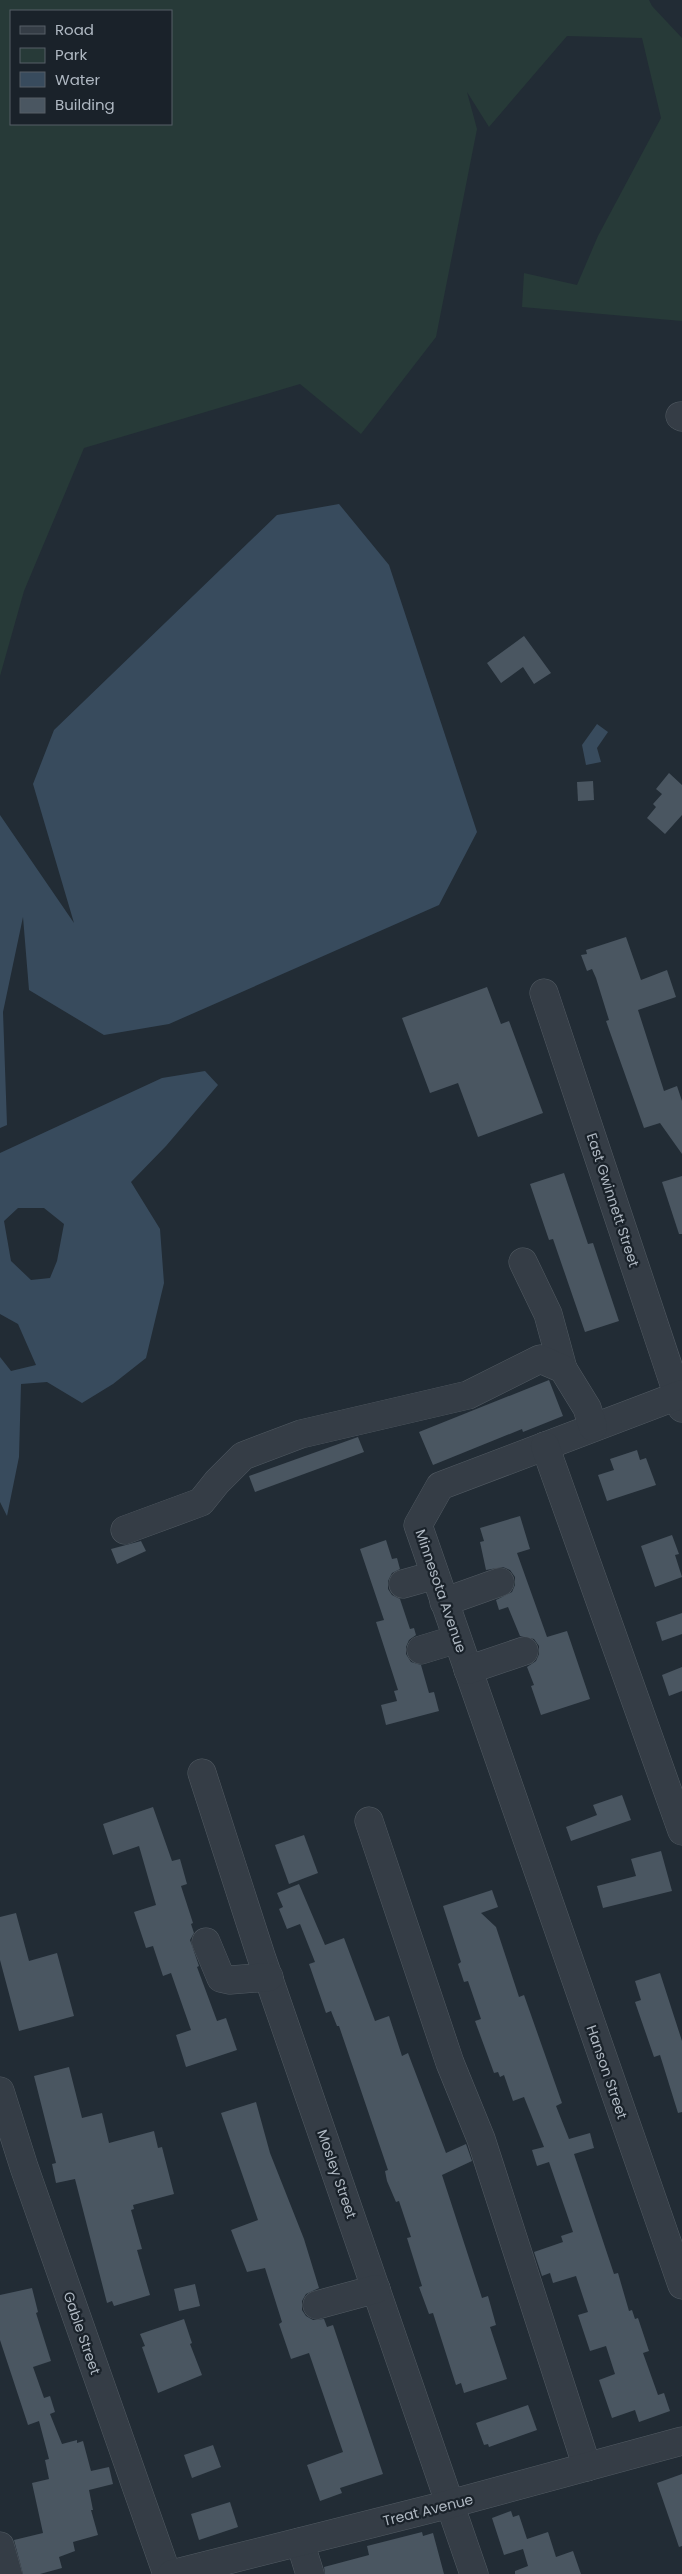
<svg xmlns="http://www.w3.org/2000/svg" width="682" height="2574" font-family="Poppins,sans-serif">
	<rect width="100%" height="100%" fill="#222c35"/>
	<path fill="#273a38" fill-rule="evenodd" d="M 0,0 L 649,0 L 652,6 L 682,38 L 682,321 L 522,307 L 524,273 L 577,285 L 598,236 L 661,118 L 642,38 L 567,36 L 489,127 L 467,92 L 477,129 L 436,337 L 361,434 L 300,384 L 84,448 L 24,591 L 0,676 ZM 171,11 L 171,124 L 11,124 L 11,11 Z"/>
	<g fill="#384b5d" fill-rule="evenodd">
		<path d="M 339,504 L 389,565 L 477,832 L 439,905 L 169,1024 L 104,1035 L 29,990 L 23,917 L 3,1012 L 7,1125 L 0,1128 L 0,815 L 74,923 L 33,784 L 54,730 L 277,515 Z"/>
		<path d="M 597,724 L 608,732 L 597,748 L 601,762 L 586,765 L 582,745 Z"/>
		<path d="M 205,1071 L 218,1085 L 166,1146 L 131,1182 L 160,1229 L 164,1283 L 146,1358 L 113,1384 L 82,1403 L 47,1382 L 21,1384 L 19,1457 L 7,1516 L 0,1502 L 0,1357 L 11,1371 L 36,1365 L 18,1324 L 0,1314 L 0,1153 L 162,1078 ZM 18,1208 L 44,1208 L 64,1224 L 57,1261 L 50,1278 L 31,1280 L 11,1261 L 4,1221 Z"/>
	</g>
	<g fill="#4a5661">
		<path d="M 524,636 L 551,673 L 534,684 L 523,667 L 501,683 L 487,663 Z"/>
		<path d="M 669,773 L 682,785 L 682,815 L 665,834 L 647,818 L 656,807 L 653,804 L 662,794 L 656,789 Z"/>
		<path d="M 593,781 L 594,800 L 578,801 L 577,782 Z"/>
		<path d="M 626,937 L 641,980 L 667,970 L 676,997 L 638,1010 L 664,1091 L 677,1086 L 682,1101 L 682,1154 L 660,1123 L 644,1128 L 606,1021 L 609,1020 L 596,978 L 592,969 L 587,971 L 581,955 L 587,954 L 586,950 Z"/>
		<path d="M 487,987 L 501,1024 L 509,1021 L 543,1113 L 478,1137 L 458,1083 L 430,1093 L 402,1018 Z"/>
		<path d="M 564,1173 L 588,1244 L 593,1243 L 619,1321 L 585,1332 L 553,1239 L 549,1240 L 530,1184 Z"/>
		<path d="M 682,1176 L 682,1234 L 679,1234 L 662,1182 Z"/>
		<path d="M 549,1380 L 563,1416 L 523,1432 L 522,1429 L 433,1465 L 419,1432 Z"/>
		<path d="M 358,1437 L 364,1452 L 255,1492 L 249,1476 Z"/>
		<path d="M 637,1450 L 640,1460 L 646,1458 L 656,1485 L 607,1501 L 598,1475 L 614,1470 L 610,1459 Z"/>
		<path d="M 520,1516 L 530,1549 L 517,1553 L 547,1637 L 567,1631 L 590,1699 L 541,1715 L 531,1686 L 534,1685 L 527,1667 L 536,1661 L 539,1654 L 539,1646 L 534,1639 L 520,1636 L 508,1607 L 499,1610 L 496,1600 L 512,1592 L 515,1585 L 515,1577 L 510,1570 L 503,1567 L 486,1570 L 480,1542 L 484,1541 L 480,1528 Z"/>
		<path d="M 672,1535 L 679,1554 L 675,1555 L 682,1577 L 655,1587 L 641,1546 Z"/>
		<path d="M 386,1540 L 392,1559 L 397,1558 L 400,1569 L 392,1573 L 388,1581 L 388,1589 L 392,1595 L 400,1599 L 410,1629 L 414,1628 L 416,1635 L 409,1640 L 406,1647 L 406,1654 L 411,1662 L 421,1665 L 429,1693 L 434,1692 L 439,1711 L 386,1725 L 381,1705 L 397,1701 L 394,1691 L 398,1690 L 376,1622 L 384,1620 L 360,1549 Z"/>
		<path d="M 141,1541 L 146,1551 L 117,1564 L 111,1549 Z"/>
		<path d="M 682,1613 L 682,1634 L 662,1641 L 656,1622 Z"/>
		<path d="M 682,1667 L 682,1691 L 669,1696 L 662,1675 Z"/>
		<path d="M 622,1795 L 631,1820 L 571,1841 L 566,1827 L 597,1815 L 593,1805 Z"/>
		<path d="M 153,1807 L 172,1861 L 180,1859 L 187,1884 L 181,1886 L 193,1923 L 191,1924 L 194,1933 L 190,1940 L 199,1966 L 197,1967 L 217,2021 L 226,2018 L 237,2050 L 186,2067 L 176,2035 L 191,2030 L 171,1973 L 163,1976 L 153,1946 L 146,1948 L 134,1912 L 156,1905 L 139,1846 L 113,1855 L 103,1824 Z"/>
		<path d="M 304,1835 L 318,1873 L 289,1884 L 275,1845 Z"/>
		<path d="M 661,1851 L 672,1891 L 603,1908 L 597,1886 L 636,1876 L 631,1859 Z"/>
		<path d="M 299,1884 L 325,1945 L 344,1938 L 375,2021 L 389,2016 L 402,2056 L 408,2053 L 411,2061 L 446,2153 L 466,2144 L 472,2161 L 442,2175 L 482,2298 L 488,2296 L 496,2325 L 490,2327 L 507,2379 L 464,2393 L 461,2383 L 456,2385 L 433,2313 L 429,2314 L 419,2287 L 422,2286 L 407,2238 L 411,2237 L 399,2201 L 396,2202 L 387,2181 L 385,2171 L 388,2170 L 339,2026 L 337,2026 L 331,2011 L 326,2013 L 309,1964 L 315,1962 L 300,1924 L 287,1929 L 279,1909 L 283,1907 L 277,1893 Z"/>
		<path d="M 492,1890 L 498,1907 L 481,1913 L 496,1927 L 519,1997 L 524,1995 L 562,2103 L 556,2106 L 569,2139 L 590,2133 L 594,2148 L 574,2154 L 614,2274 L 618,2273 L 629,2311 L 632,2310 L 635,2319 L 638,2318 L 649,2351 L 643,2353 L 658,2395 L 664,2393 L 670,2411 L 639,2422 L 635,2410 L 612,2418 L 599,2380 L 615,2374 L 606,2346 L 590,2351 L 578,2315 L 588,2312 L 576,2276 L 553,2283 L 550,2273 L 542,2276 L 534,2252 L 563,2242 L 561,2236 L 573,2232 L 549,2162 L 537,2166 L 532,2150 L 544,2147 L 524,2097 L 513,2101 L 504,2075 L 500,2077 L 498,2072 L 494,2073 L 475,2021 L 481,2019 L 468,1981 L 464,1982 L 458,1964 L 461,1962 L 443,1906 Z"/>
		<path d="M 16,1913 L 29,1961 L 57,1953 L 74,2016 L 19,2031 L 0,1960 L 0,1917 Z"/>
		<path d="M 660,1973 L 682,2041 L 682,2112 L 678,2113 L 660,2055 L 654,2057 L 635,2002 L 641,2000 L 635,1981 Z"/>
		<path d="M 69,2067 L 82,2118 L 102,2113 L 109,2143 L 154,2131 L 158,2148 L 162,2147 L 174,2194 L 133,2205 L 134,2209 L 131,2210 L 142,2249 L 137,2250 L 150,2295 L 114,2306 L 112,2301 L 107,2303 L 75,2179 L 56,2183 L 52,2164 L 56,2163 L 34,2076 Z"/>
		<path d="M 256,2102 L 270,2153 L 304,2239 L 319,2288 L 306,2294 L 302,2301 L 302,2310 L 306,2316 L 313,2320 L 324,2319 L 327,2327 L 333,2325 L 383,2474 L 340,2488 L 342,2493 L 320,2501 L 307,2465 L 343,2452 L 309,2353 L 291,2359 L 279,2324 L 282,2322 L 265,2268 L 247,2272 L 231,2230 L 258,2220 L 221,2113 Z"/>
		<path d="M 195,2284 L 200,2306 L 179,2311 L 174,2289 Z"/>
		<path d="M 32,2288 L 38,2312 L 36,2313 L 51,2361 L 33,2367 L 44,2398 L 50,2396 L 55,2412 L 50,2414 L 62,2444 L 77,2440 L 77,2443 L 83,2441 L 91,2471 L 109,2467 L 113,2484 L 89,2490 L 93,2510 L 91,2510 L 98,2535 L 73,2542 L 75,2551 L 59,2557 L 62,2568 L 40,2574 L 23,2574 L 14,2540 L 43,2533 L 32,2483 L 49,2479 L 45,2460 L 49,2459 L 39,2421 L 28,2425 L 0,2340 L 0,2295 Z"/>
		<path d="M 184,2319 L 192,2343 L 190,2344 L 202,2375 L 158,2393 L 142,2347 L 145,2346 L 140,2334 Z"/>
		<path d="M 528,2405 L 537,2430 L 489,2447 L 488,2444 L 484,2445 L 476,2423 Z"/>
		<path d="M 213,2445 L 221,2467 L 192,2478 L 184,2455 Z"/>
		<path d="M 682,2474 L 682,2546 L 679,2547 L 657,2483 Z"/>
		<path d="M 230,2502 L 238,2527 L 199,2540 L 191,2514 Z"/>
		<path d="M 511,2511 L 513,2517 L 519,2515 L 527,2539 L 548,2532 L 556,2557 L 573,2551 L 581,2574 L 515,2574 L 515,2571 L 528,2566 L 523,2549 L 504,2555 L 492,2518 Z"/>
		<path d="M 422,2532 L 423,2536 L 433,2533 L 444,2574 L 325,2574 L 324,2567 L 369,2555 L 367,2546 Z"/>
	</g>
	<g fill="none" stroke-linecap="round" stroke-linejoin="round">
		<defs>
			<g id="minor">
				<path d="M 680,416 L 682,417"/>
				<path d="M 544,993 L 682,1408"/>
				<path d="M 523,1262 L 548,1314 L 563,1369"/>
				<path d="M 682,1394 L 440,1486 L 418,1525 L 682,2285"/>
				<path d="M 545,1446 L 682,1831"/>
				<path d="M 125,1530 L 201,1502 L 217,1482 L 243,1456 L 301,1434 L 468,1395 L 540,1359 L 563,1369 L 587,1408 L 593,1427"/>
				<path d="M 403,1584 L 435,1575"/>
				<path d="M 444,1602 L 500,1582"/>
				<path d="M 421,1650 L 457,1639"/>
				<path d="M 468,1670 L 524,1651"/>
				<path d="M 202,1773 L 261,1956 L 474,2574"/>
				<path d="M 369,1821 L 450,2063 L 481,2139 L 587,2467"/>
				<path d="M 206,1942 L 221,1978 L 230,1980 L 269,1977"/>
				<path d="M 0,2091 L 24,2167 L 167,2574"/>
				<path d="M 317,2305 L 376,2289"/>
				<path d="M 300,2542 L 310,2574"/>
				<path d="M 0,2546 L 8,2574"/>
				<path d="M 172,2574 L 450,2504 L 682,2441"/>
			</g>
		</defs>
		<use href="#minor" stroke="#525b63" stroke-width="29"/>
		<use href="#minor" stroke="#353d46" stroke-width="28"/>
	</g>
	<g text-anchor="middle" stroke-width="4.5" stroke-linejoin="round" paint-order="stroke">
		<g font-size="14" fill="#afb8c2" stroke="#1a222a">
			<text transform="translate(613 1200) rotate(72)" y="5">East Gwinnett Street</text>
			<text transform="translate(441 1591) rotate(71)" y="5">Minnesota Avenue</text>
			<text transform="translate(607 2072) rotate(71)" y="5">Hanson Street</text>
			<text transform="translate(337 2174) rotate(71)" y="5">Mosley Street</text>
			<text transform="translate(82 2333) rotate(71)" y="5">Gable Street</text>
			<text transform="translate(428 2510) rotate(-14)" y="5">Treat Avenue</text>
		</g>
	</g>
	<rect x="10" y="10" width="162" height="115" fill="#1a222a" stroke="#565e67"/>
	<rect x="20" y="26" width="25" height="8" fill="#353d46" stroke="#565e67"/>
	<text x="55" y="35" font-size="15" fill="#afb8c2">Road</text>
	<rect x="20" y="48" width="25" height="15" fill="#273a38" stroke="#565e67"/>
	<text x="55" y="60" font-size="15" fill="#afb8c2">Park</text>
	<rect x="20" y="72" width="25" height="15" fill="#384b5d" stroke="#565e67"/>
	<text x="55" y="85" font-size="15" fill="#afb8c2">Water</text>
	<rect x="20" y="98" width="25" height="15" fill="#4a5661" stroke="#565e67"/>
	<text x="55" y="110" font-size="15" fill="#afb8c2">Building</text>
</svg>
